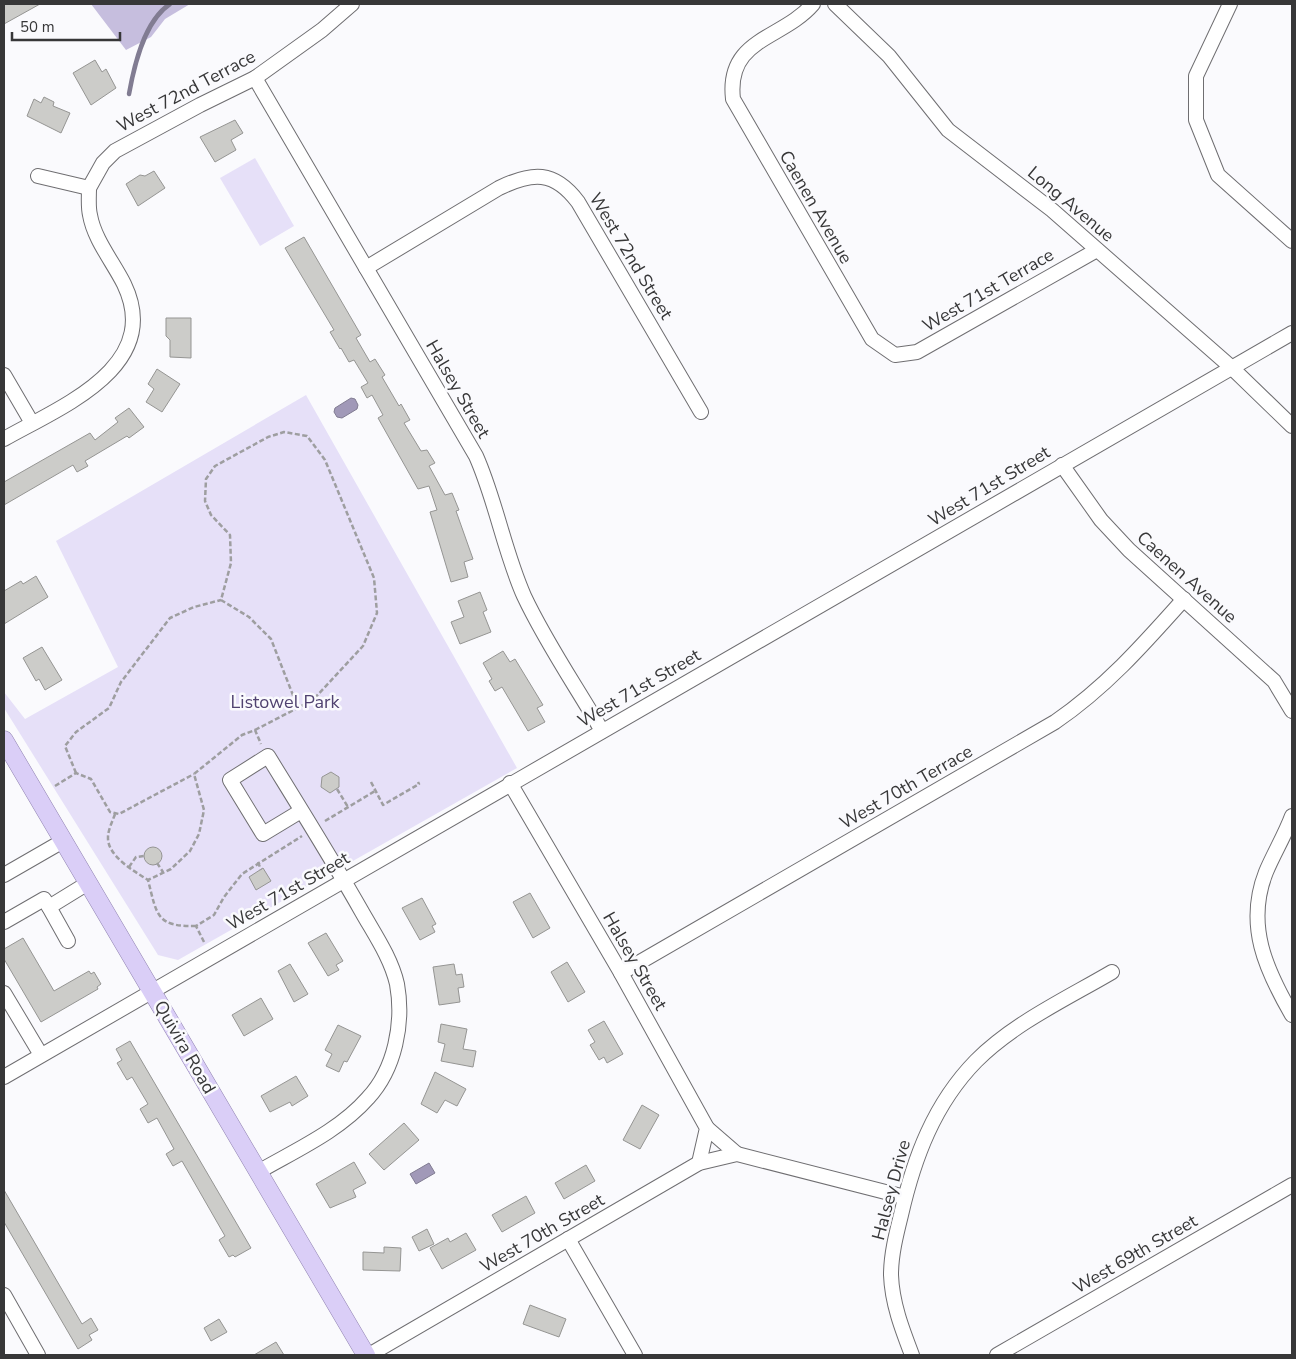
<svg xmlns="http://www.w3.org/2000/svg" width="1296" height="1359" font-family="'Nunito Sans',sans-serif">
	<rect width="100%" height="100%" fill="#fafafd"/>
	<g fill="#e6e0f8">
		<path d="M 255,158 L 294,226 L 260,246 L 220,178 Z"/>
		<path d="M 306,395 L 517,768 L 178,960 L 158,955 L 4,708 L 4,692 L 25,719 L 118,667 L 56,541 Z"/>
	</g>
	<path fill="#c6bede" d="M 91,4 L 190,4 L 165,19 L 151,37 L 126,50 Z"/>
	<g fill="#a199b8" stroke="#817c92">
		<path d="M 351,398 L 355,399 L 358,405 L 357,409 L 342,418 L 337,417 L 334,412 L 335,408 Z"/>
		<path d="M 429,1163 L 435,1173 L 416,1184 L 410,1174 Z"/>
	</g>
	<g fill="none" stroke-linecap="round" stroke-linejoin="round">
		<path stroke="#817c92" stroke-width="4.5" d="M 129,94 C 134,66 144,21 170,4"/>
	</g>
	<g fill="#ccccc9" stroke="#959593">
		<path d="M 4,4 L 40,4 L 4,24 Z"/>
		<path d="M 95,60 L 102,72 L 106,69 L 116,88 L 91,105 L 73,73 Z"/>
		<path d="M 44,97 L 54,102 L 53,106 L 70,113 L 61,133 L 27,116 L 34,99 L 41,103 Z"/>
		<path d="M 235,120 L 243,133 L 231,140 L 236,150 L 215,162 L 200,137 Z"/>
		<path d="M 154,171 L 165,188 L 138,206 L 126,184 L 140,175 L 145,176 Z"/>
		<path d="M 304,237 L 361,335 L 356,338 L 370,362 L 375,359 L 385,375 L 382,377 L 399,406 L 401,404 L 410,420 L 404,423 L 421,451 L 427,450 L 435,463 L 429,466 L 445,495 L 452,493 L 459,510 L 456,511 L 473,559 L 464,562 L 468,577 L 451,582 L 430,512 L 437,510 L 429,486 L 418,489 L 378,418 L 383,415 L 372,395 L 367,398 L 361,387 L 368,383 L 354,360 L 349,362 L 341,348 L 340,349 L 330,332 L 334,330 L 285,248 Z"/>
		<path d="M 166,318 L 191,318 L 191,358 L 170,357 L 170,340 L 166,336 Z"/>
		<path d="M 157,369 L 180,384 L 162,412 L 146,402 L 154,389 L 148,384 Z"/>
		<path d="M 129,408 L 144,427 L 129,438 L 127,436 L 85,461 L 88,466 L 77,472 L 73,465 L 4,505 L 4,482 L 90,433 L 95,440 L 118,422 L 115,418 Z"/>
		<path d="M 36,576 L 48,597 L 4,624 L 4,591 L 21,581 L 23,584 Z"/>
		<path d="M 480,592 L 487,610 L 483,612 L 491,632 L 460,644 L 451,622 L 464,617 L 458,601 Z"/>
		<path d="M 42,647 L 62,680 L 45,690 L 39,679 L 36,681 L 23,658 Z"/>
		<path d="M 503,651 L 510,662 L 515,659 L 543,705 L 537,708 L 545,722 L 528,731 L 502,687 L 495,691 L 489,681 L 492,679 L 483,663 Z"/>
		<path d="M 331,772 L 339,777 L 339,787 L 330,793 L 321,787 L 322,777 Z"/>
		<circle cx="153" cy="856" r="9"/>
		<path d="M 263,868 L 271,881 L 256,890 L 249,877 Z"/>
		<path d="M 530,893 L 550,928 L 533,938 L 513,902 Z"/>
		<path d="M 422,898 L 436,924 L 432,926 L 435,932 L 420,940 L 402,908 Z"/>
		<path d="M 326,933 L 343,961 L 336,965 L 339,970 L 328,976 L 308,943 Z"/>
		<path d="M 23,938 L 54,991 L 89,971 L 91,974 L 94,972 L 101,984 L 97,987 L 98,989 L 41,1022 L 4,959 L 4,949 Z"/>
		<path d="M 567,962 L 585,992 L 568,1002 L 551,972 Z"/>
		<path d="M 290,964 L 308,994 L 294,1002 L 278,971 Z"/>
		<path d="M 454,964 L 456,975 L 462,974 L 464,987 L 458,988 L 460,1002 L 439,1005 L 433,967 Z"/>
		<path d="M 261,998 L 273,1019 L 244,1036 L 232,1015 Z"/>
		<path d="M 604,1021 L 623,1054 L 607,1063 L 604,1057 L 599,1060 L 590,1045 L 595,1042 L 588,1030 Z"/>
		<path d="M 441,1024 L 467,1029 L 463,1049 L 476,1051 L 473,1067 L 441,1061 L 445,1044 L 438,1042 Z"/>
		<path d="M 338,1025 L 361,1036 L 347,1062 L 344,1061 L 339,1072 L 326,1066 L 332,1054 L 325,1050 Z"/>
		<path d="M 130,1041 L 251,1248 L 235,1257 L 233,1255 L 229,1257 L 219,1240 L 225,1236 L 182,1161 L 173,1166 L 166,1154 L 174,1149 L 157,1118 L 148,1123 L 140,1109 L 148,1104 L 132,1077 L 127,1080 L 117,1063 L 122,1060 L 116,1049 Z"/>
		<path d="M 435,1072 L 466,1089 L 457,1106 L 445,1100 L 437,1113 L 421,1104 Z"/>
		<path d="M 296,1076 L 308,1096 L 292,1106 L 290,1102 L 270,1112 L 261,1096 Z"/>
		<path d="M 642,1105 L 659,1115 L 640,1149 L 623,1140 Z"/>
		<path d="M 404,1123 L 419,1140 L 384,1170 L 369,1154 Z"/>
		<path d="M 354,1162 L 366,1183 L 353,1190 L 356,1197 L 330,1208 L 316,1184 Z"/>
		<path d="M 586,1165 L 595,1181 L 564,1199 L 555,1183 Z"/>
		<path d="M 4,1190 L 82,1324 L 91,1318 L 98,1330 L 89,1335 L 92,1340 L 78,1349 L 4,1222 Z"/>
		<path d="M 526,1196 L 535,1213 L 502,1232 L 492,1215 Z"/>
		<path d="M 427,1229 L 434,1244 L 419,1251 L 412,1237 Z"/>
		<path d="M 466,1233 L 476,1250 L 442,1269 L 430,1248 L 448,1238 L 450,1242 Z"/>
		<path d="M 384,1247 L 401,1248 L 400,1271 L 363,1270 L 363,1252 L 384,1253 Z"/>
		<path d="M 530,1305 L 566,1319 L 559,1337 L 523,1324 Z"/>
		<path d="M 219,1319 L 227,1332 L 211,1341 L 204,1328 Z"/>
		<path d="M 276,1342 L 284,1355 L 254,1355 Z"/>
	</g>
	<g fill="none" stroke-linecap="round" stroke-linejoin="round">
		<defs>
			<g id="minor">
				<path d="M 813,4 C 782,40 726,38 733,99 L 872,339 L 895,355 L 917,352 L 1097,250"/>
				<path d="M 835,4 L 889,56 L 948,130 L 1052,210 L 1231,367 L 1292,426"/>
				<path d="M 1230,4 L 1196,76 L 1196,120 L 1218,175 L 1292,241"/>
				<path d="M 255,78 L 476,456 C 496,501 504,551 524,596 C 546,643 576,686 602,731"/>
				<path d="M 38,176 L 89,188 L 103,163 L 115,151 L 200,105 L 255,78 L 322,30 L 352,4"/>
				<path d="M 366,268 L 499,188 C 532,172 554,170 578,202 L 701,412"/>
				<path d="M 4,375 L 32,423"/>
				<path d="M 4,439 C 60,407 164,367 124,284 C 113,262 94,239 90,215 C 88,207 89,197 89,188"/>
				<path d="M 1062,465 L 1101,520 L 1129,550 L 1274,681 L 1292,711"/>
				<path d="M 510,783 L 621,973 L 707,1128 L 699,1163"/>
				<path d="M 1292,816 C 1285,835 1274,853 1266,872 C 1245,925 1266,970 1292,1015"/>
				<path d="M 4,875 L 63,841"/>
				<path d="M 4,922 L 44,899 L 49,907"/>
				<path d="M 68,941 L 49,907 L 88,883"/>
				<path d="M 621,973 L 1055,722 C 1106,687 1143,645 1184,599"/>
				<path d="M 4,993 L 41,1055"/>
				<path d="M 4,1077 L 1292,333"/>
				<path d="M 707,1128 L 737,1154"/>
				<path d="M 258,1172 C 296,1150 339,1131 368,1098 C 395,1069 404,1023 397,984 C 391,958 375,935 362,912 C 332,859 300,808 268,756 L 230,780 L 263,834 L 301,811"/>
				<path d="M 568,1239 L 635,1355"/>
				<path d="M 4,1295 L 38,1355"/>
				<path d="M 369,1355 L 699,1163 L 737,1154 L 905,1197"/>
				<path d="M 912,1355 C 902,1329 892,1303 891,1275 C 891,1255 896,1235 901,1215 C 914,1158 934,1104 976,1061 C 1014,1023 1066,999 1112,972"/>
				<path d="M 997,1355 L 1292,1185"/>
			</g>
			<path id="major" d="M 4,740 L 366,1355"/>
		</defs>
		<use href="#minor" stroke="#6f6e71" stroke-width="16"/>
		<use href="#major" stroke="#9184b1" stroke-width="19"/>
		<g stroke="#9e9ea0" stroke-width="2.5" stroke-dasharray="5 2.5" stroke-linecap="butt">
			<path d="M 255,730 L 313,700 L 363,646 L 377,613 L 374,578 L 325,460 L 307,436 L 284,432 L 268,437 L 215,466 L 206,479 L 205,501 L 211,515 L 230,535 L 231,563 L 221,600 L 249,617 L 271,639 L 298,708"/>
			<path d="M 76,773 L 65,746 L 76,732 L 109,708 L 121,682 L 170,618 L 194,607 L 221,600"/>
			<path d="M 371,782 L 383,805 L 419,784 L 418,782"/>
			<path d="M 55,786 L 76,773 L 91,779 L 110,812 L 119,814 L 194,774"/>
			<path d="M 337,789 L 348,807"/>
			<path d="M 115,814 C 113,820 108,830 108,837 C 107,856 134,871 148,880"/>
			<path d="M 325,821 L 375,791"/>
			<path d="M 258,862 L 261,870"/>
			<path d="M 157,863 L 163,872"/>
			<path d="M 129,867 L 136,857 L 144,856"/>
			<path d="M 196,926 C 156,927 157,915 148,880 L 171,869 L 190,851 L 199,834 L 204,810 L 194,774 L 242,735 L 255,730 L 261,744"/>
			<path d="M 204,942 L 196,926 L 214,915 L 224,897 L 242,874 L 302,836"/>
		</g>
		<use href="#minor" stroke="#fff" stroke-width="14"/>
		<use href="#major" stroke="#dacef7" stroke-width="18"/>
	</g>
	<g text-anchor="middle" stroke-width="5" stroke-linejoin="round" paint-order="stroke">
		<g font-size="18" fill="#373738" stroke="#fafafd">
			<text transform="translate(186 91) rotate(-28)" y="6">West 72nd Terrace</text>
			<text transform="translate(1071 204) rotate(40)" y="6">Long Avenue</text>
			<text transform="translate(816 207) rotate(60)" y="6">Caenen Avenue</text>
			<text transform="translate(631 256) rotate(59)" y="6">West 72nd Street</text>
			<text transform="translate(988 290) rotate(-30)" y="6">West 71st Terrace</text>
			<text transform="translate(458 389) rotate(60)" y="6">Halsey Street</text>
			<text transform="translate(989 486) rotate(-31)" y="6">West 71st Street</text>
			<text transform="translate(1187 577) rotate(42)" y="6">Caenen Avenue</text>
			<text transform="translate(639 688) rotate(-30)" y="6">West 71st Street</text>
			<text transform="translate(906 787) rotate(-30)" y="6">West 70th Terrace</text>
			<text transform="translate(288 891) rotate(-30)" y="6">West 71st Street</text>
			<text transform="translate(635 961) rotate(60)" y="6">Halsey Street</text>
			<text transform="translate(185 1047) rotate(60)" y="6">Quivira Road</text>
			<text transform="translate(891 1190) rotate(-75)" y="6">Halsey Drive</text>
			<text transform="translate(542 1233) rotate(-30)" y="6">West 70th Street</text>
			<text transform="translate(1135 1254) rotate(-30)" y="6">West 69th Street</text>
		</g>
		<g font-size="18" fill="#504270" stroke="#fafafd">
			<text x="285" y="708">Listowel Park</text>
		</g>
	</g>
	<rect width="1296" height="1359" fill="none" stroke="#373738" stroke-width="10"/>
	<path d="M12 32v8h108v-8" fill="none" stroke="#373738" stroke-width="2.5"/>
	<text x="20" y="32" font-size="15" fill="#373738" stroke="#fafafd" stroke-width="4" paint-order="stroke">50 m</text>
</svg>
